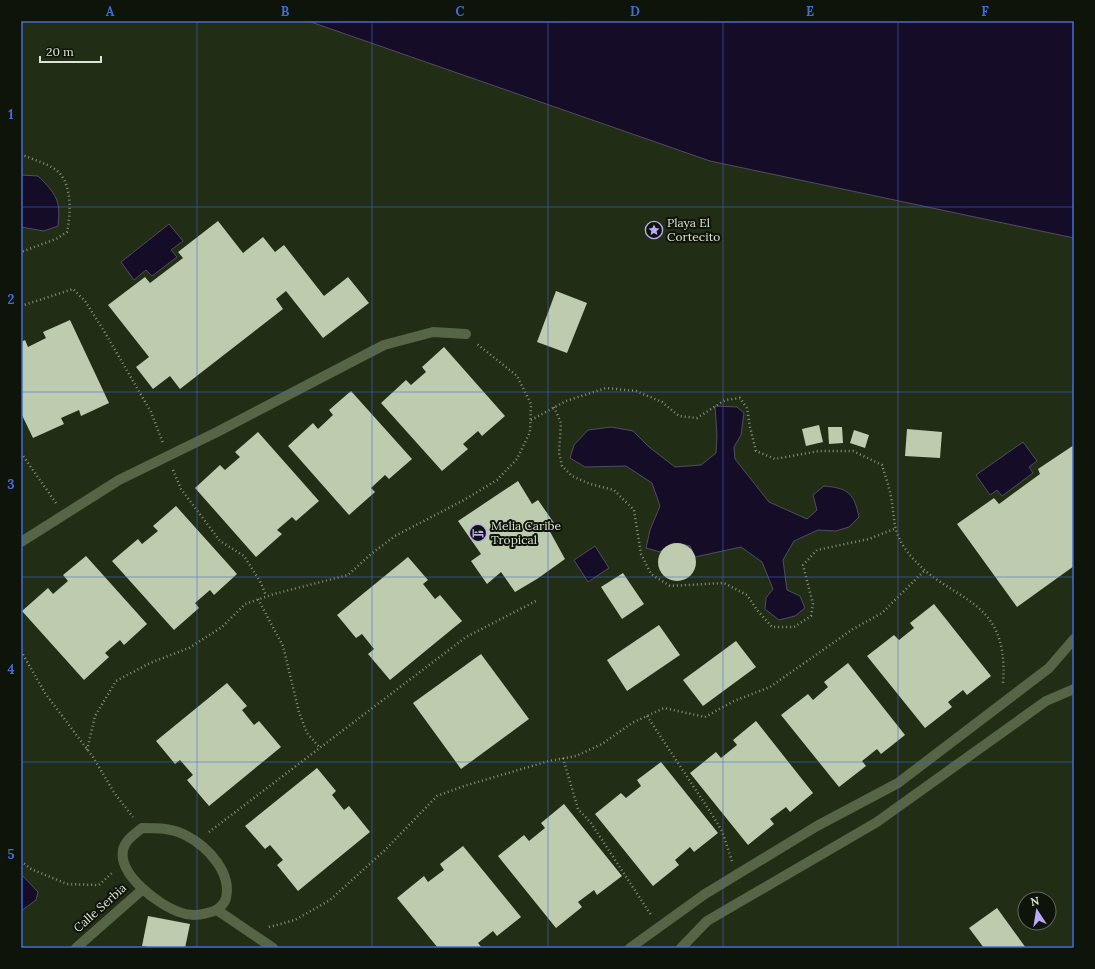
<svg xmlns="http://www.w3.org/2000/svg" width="1095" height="969" font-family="Lora,serif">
	<rect width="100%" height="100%" fill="#222d16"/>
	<g fill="#150d28" stroke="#514d5c">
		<path d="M 308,21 L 1074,21 L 1074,238 L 710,161 Z"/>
		<path d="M 21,175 L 38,176 C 56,194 61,200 58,226 L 44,231 L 21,227 Z"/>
		<path d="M 169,224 L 183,241 L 171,250 L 177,257 L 152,276 L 146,270 L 134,280 L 121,262 Z"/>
		<path d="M 715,406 L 737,407 L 744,413 L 741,435 L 734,447 L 735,459 L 769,502 L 807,519 L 817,510 L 813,495 L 824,486 C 848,488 854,493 859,517 L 849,527 L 836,531 L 818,530 L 794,541 L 783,560 L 787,590 L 800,596 L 805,608 L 795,616 L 779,620 L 765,609 L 766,598 L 773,589 L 762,562 L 741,547 L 695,557 L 690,546 C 677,543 671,544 660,552 L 646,548 L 650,530 L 660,506 L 652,483 L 626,466 L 585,467 L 570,458 L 574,445 L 588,430 L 611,427 L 633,431 L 649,447 L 675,467 L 701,465 L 716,453 L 717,435 Z"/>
		<path d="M 1023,442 L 1037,461 L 1029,467 L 1033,473 L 1002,496 L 997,490 L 990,495 L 976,475 Z"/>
		<path d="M 595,546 L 609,568 L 588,582 L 574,560 Z"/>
		<path d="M 21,874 L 38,892 L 36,900 L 21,911 Z"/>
	</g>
	<g fill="#bdccaf">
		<path d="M 218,221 L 243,253 L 263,237 L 275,252 L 284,245 L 324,296 L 348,277 L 369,303 L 323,338 L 286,291 L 276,299 L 283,309 L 180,389 L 170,376 L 153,389 L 136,367 L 149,357 L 108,305 L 145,277 L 150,283 L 183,258 L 178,252 Z"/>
		<path d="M 556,291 L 587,303 L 567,353 L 537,342 Z"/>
		<path d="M 70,320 L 109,403 L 81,416 L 79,410 L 61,418 L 64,424 L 33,438 L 21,413 L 21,342 L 25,340 L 28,347 L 46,338 L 43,332 Z"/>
		<path d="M 444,347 L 505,416 L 482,436 L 478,431 L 463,444 L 468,449 L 442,471 L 381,403 L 406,380 L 411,385 L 426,372 L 422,367 Z"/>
		<path d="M 351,391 L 412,459 L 389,479 L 385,475 L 371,488 L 375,492 L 349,515 L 288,446 L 313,423 L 318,429 L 333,415 L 329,410 Z"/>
		<path d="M 819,425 L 823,442 L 806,446 L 802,429 Z"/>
		<path d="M 828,427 L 842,427 L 843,443 L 829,444 Z"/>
		<path d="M 907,429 L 942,432 L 940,458 L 905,456 Z"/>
		<path d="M 854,430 L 869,435 L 865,448 L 850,443 Z"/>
		<path d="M 258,432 L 319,501 L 296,521 L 292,517 L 277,530 L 282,534 L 256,557 L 195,488 L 220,465 L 225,470 L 240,457 L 235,452 Z"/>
		<path d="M 1074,445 L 1074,566 L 1017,607 L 957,524 L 994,498 L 999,504 L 1040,474 L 1038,469 Z"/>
		<path d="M 518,481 L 532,504 L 538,500 L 554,523 L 548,528 L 565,559 L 537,579 L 515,592 L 501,572 L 487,584 L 471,561 L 481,554 L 458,521 Z"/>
		<path d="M 176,506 L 237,574 L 214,595 L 210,590 L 195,603 L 199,608 L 174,630 L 112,561 L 138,539 L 142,544 L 158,531 L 153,526 Z"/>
		<circle cx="677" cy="562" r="19"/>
		<path d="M 86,556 L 147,624 L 124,645 L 120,640 L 105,653 L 109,657 L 84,680 L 22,611 L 48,588 L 53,594 L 68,581 L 63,575 Z"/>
		<path d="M 408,557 L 428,580 L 423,584 L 435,599 L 440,595 L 462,621 L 390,680 L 368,654 L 374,649 L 362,634 L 356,638 L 337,615 Z"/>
		<path d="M 623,573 L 644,604 L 622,619 L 601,587 Z"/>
		<path d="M 934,604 L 991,676 L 967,695 L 963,690 L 948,702 L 952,707 L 925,728 L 867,656 L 894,635 L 899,640 L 914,628 L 910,623 Z"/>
		<path d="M 659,625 L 680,655 L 627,691 L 607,660 Z"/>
		<path d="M 736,641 L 756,667 L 703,706 L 683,680 Z"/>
		<path d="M 481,654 L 529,719 L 461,769 L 413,703 Z"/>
		<path d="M 848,663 L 905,735 L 881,754 L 877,749 L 862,761 L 866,766 L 839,787 L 781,715 L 808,694 L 813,700 L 828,687 L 824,682 Z"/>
		<path d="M 227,683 L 247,706 L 242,710 L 254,725 L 259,721 L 281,747 L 209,806 L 187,780 L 193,775 L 180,760 L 175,764 L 156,741 Z"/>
		<path d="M 756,721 L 813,793 L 790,812 L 786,807 L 770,819 L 774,824 L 748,845 L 690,773 L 716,752 L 721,758 L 737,745 L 733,740 Z"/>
		<path d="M 661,762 L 718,833 L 694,852 L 690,847 L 675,860 L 679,865 L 653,886 L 595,814 L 621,793 L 626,798 L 641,786 L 637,780 Z"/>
		<path d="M 317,768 L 336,791 L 332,795 L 344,810 L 349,806 L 370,832 L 298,891 L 277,865 L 283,860 L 270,845 L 265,849 L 245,826 Z"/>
		<path d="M 564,804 L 622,876 L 597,895 L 594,890 L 578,902 L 582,907 L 556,928 L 498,856 L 524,835 L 529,841 L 545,828 L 541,823 Z"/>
		<path d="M 463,846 L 521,917 L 497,936 L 493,931 L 478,943 L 482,948 L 438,948 L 397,898 L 424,876 L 428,882 L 444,870 L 440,864 Z"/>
		<path d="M 997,908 L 1026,948 L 984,948 L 969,928 Z"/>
		<path d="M 148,916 L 190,924 L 185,948 L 154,948 L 142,946 Z"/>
	</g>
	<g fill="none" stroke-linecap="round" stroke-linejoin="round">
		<g stroke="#88917f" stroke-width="2.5" stroke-dasharray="1 3" stroke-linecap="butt">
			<path d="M 21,154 C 31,159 43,162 53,168 C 73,179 71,213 67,232 L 56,239 L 21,252"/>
			<path d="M 21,306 L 73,289 L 85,301 L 104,331 L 151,412 L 163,443"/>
			<path d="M 554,407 L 561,423 L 559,453 L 562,466 L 572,476 L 590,484 L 614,490 L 634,510 L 641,554 L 651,574 L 670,586 L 724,583 L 747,595 L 757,610 L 772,627 L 794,627 L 811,616 L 813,604 L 803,565 L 817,550 L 869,539 L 894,529"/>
			<path d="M 531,420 L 566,401 L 606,388 L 636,391 L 662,402 L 679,416 L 697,418 L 725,400 L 740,398 L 747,408 L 750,427 L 756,451 L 775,459 L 819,451 L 853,451 L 882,465 C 885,475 889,486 891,497 C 895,518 892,528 904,547 C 944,606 1010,589 1003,684"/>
			<path d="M 21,453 L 56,503"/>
			<path d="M 173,470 L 181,489 L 220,541 L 244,556 L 261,583 L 266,596"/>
			<path d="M 258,599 L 283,646 L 299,712 L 307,733 L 320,748"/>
			<path d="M 21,651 L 45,693 L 93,757 L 115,794 L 133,817"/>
			<path d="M 647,716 L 711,813 L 722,831 L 732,861"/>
			<path d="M 87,750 L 95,716 L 116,681 L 150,663 L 189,648 L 222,627 L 245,604 L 274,594 L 348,575 L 371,554 L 395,536 L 464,500 L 497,480 L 517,459 L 530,432 L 531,404 L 517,376 L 477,344"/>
			<path d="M 563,758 L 578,809 L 591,823 L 651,915"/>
			<path d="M 209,832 L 466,637 L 536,601"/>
			<path d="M 21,861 L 31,869 L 67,884 L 99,885 L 112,873"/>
			<path d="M 269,927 L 295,920 L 330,900 L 385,850 L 437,796 L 464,786 L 549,761 L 576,756 L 602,744 L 632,723 L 664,708 L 705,717 L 734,701 L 770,687 L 853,629 L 882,613 L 925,570"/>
		</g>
		<g stroke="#566546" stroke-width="10">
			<path d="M 21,542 L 119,480 L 217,432 L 384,345 L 433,332 L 466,334"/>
			<path d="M 142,828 C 158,828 173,828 187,836 C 208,847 232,873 226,898 C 225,903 219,909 214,911 C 202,915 191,917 179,912 C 159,905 118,875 123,850 C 125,840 135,834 142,828 Z"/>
			<path d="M 217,910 L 273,948"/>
			<path d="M 76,948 L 143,889"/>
			<path d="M 630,948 L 705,894 L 817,826 L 898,783 L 1049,668 L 1074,639"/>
			<path d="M 681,948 L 707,921 L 877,822 L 1046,701 L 1074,689"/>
		</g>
	</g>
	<path fill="none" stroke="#436cd7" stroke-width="1" stroke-opacity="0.55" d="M 197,21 L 197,948M 372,21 L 372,948M 548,21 L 548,948M 723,21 L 723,948M 898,21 L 898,948M 21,207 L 1074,207M 21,392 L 1074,392M 21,577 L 1074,577M 21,762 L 1074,762"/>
	<defs>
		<symbol id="sight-ring" viewBox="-11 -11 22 22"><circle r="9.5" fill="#0f140a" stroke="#bcaaf6" stroke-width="1.5"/><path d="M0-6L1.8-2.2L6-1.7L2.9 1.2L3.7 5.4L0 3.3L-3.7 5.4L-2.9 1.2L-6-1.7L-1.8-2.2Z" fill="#bcaaf6"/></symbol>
		<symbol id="hotel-ring" viewBox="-11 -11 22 22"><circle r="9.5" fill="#0f140a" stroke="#bcaaf6" stroke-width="1.5"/><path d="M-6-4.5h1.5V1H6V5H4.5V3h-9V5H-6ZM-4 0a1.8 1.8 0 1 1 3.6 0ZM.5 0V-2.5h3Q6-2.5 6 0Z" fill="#bcaaf6"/></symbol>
	</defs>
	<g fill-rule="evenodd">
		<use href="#sight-ring" x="644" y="220" width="20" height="20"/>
		<use href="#hotel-ring" x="468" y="523" width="20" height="20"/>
	</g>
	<g text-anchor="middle" stroke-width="4" stroke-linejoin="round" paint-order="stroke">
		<g font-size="12" fill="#dce3d5" stroke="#0f140a" text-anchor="start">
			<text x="667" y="227">Playa El<tspan x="667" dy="14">Cortecito</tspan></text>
			<text x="491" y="530">Melia Caribe<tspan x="491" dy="14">Tropical</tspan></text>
		</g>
		<g font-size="12" fill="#dce3d5" stroke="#0f140a">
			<text transform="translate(100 908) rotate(-42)" y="4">Calle Serbia</text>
		</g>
	</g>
	<rect width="1095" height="969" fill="none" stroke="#0f140a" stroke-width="44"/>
	<g transform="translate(1037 911) rotate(348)"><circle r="19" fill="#0f140a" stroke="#61675b"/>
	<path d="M0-3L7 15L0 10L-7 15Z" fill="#bcaaf6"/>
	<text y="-6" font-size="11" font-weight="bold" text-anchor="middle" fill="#dce3d5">N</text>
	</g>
	<path d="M40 56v6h61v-6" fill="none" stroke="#dce3d5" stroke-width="2"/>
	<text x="46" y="56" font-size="12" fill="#dce3d5" stroke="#0f140a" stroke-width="3" paint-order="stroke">20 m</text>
	<rect x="22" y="22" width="1051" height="925" fill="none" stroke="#436cd7" stroke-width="1.5"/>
	<g font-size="13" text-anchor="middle" font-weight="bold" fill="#436cd7">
		<text x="110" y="16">A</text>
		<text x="285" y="16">B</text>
		<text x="460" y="16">C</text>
		<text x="635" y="16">D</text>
		<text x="810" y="16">E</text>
		<text x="985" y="16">F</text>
		<text x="11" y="119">1</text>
		<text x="11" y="304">2</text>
		<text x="11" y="489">3</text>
		<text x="11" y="674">4</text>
		<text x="11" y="859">5</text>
	</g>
</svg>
